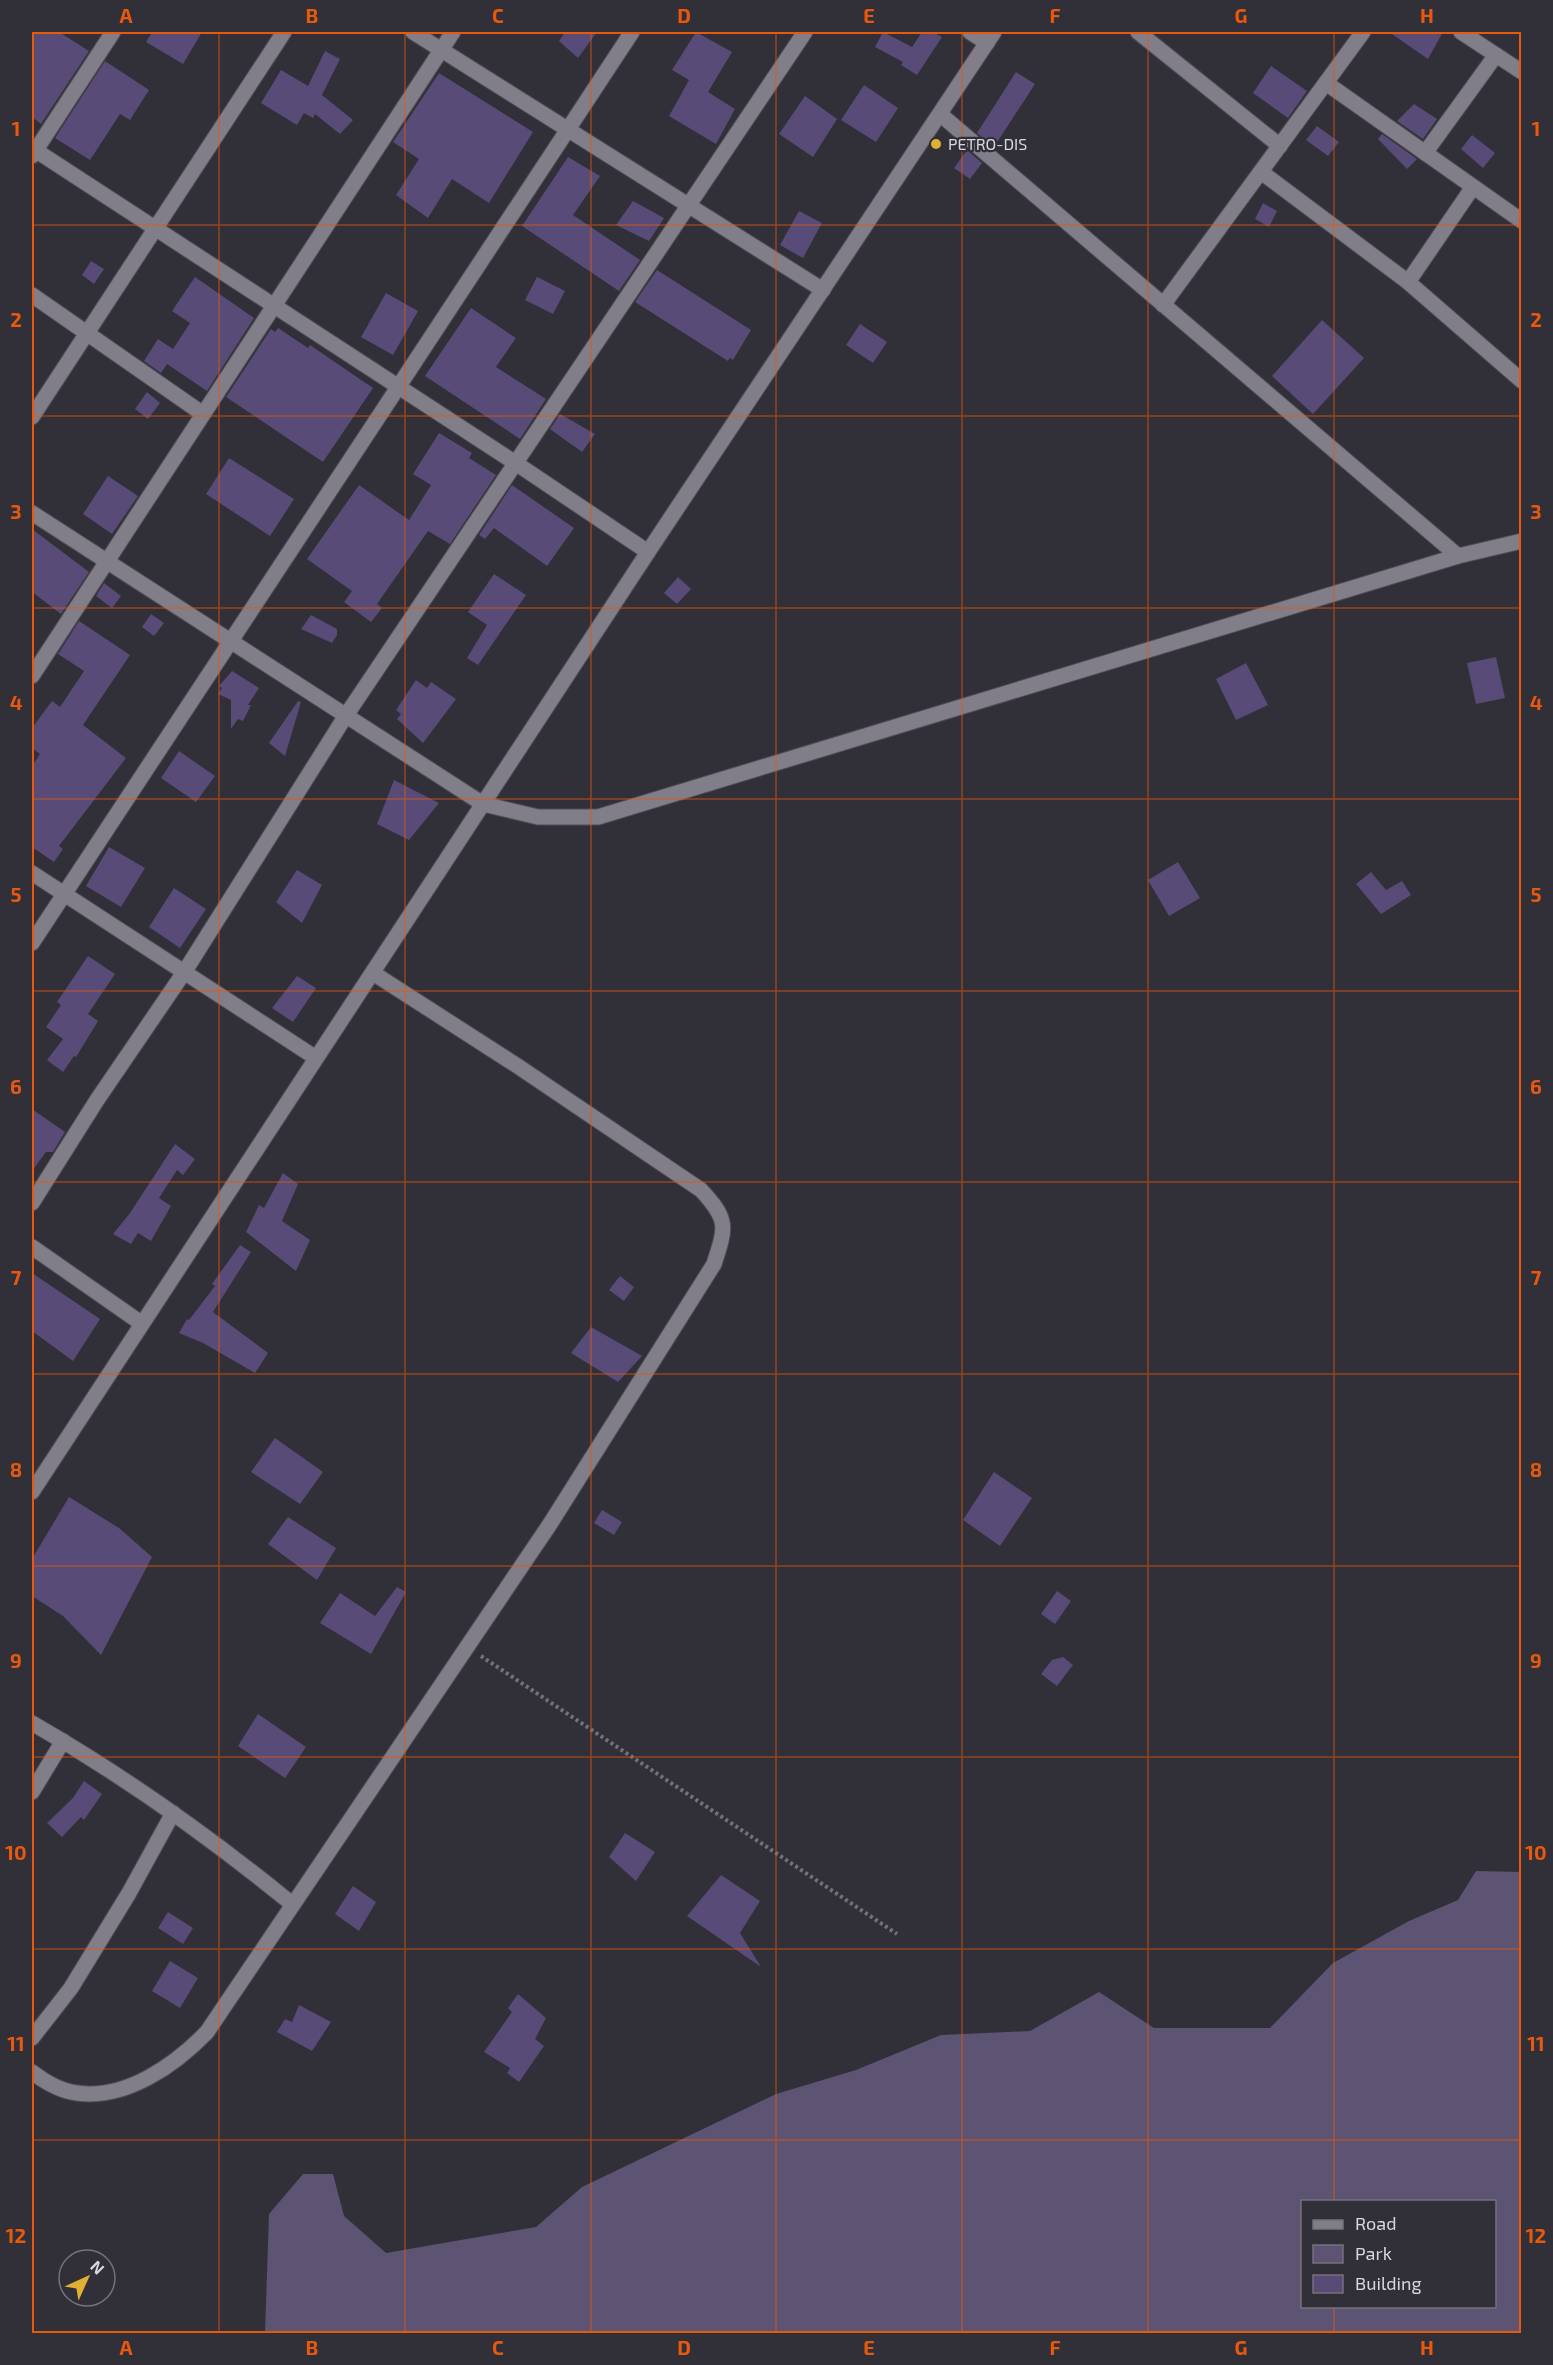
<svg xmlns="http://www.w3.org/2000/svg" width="1553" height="2365" font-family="'Exo 2',sans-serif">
	<rect width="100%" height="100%" fill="#312f38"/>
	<path fill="#5c5472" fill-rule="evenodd" d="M 1476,1871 L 1521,1872 L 1521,2333 L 265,2333 L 269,2214 L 303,2174 L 333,2174 L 344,2216 L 386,2253 L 536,2227 L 582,2187 L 776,2094 L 856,2070 L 941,2035 L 1030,2031 L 1099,1992 L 1154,2028 L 1270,2028 L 1333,1963 L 1409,1921 L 1458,1900 ZM 1302,2202 L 1494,2202 L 1494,2306 L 1302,2306 Z"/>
	<g fill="#584b77">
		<path d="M 32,32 L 59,32 L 89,51 L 41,124 L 32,117 Z"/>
		<path d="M 152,32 L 202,32 L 183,64 L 146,42 Z"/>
		<path d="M 565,32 L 597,32 L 578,58 L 559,41 Z"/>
		<path d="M 696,32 L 732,52 L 708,92 L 735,109 L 716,144 L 669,116 L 689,80 L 672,70 Z"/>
		<path d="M 883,32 L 912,47 L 922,32 L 933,32 L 942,37 L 917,75 L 901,65 L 903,62 L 875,47 Z"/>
		<path d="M 1389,32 L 1443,32 L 1428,59 Z"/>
		<path d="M 325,51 L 340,59 L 322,95 L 353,120 L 340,134 L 315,114 L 313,118 L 304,113 L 297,125 L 261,103 L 281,70 L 308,86 Z"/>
		<path d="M 105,61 L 149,90 L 130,120 L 120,114 L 90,160 L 55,138 Z"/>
		<path d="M 1271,66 L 1307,91 L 1288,118 L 1253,93 Z"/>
		<path d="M 1016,72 L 1035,84 L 994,147 L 977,133 Z"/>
		<path d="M 439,73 L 533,132 L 489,203 L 452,179 L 428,218 L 396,195 L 419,159 L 393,142 Z"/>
		<path d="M 864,85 L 898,108 L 876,142 L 841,120 Z"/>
		<path d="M 805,96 L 837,119 L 813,157 L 779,134 Z"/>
		<path d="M 1414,104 L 1437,119 L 1423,139 L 1397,121 Z"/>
		<path d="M 1317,126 L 1339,142 L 1328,156 L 1306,140 Z"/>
		<path d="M 1382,134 L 1417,159 L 1407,169 L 1378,139 Z"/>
		<path d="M 1472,135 L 1495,153 L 1483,168 L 1461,149 Z"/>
		<path d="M 967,150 L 982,163 L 970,179 L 954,168 Z"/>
		<path d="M 568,157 L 600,176 L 573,215 L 640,260 L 619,291 L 522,226 Z"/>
		<path d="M 633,201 L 664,218 L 649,241 L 616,225 Z"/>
		<path d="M 1263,203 L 1277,211 L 1269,227 L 1255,219 Z"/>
		<path d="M 799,211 L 822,223 L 803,258 L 780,245 Z"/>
		<path d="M 91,261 L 104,269 L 94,284 L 82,275 Z"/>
		<path d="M 657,270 L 751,330 L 733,360 L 730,358 L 728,361 L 635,302 Z"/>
		<path d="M 195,277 L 254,318 L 207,391 L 167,364 L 161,373 L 144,361 L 158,339 L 173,349 L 190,323 L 172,311 Z"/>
		<path d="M 537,277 L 565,291 L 553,314 L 525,300 Z"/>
		<path d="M 386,293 L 418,311 L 393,355 L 361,337 Z"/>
		<path d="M 471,308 L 516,338 L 496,367 L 546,399 L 520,439 L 425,376 Z"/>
		<path d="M 1322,320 L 1364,358 L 1313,414 L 1272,376 Z"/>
		<path d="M 860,324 L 887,342 L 873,363 L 846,345 Z"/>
		<path d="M 278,328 L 308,348 L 310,345 L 373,388 L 323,462 L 226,397 L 271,329 L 275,332 Z"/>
		<path d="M 147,392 L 160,403 L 148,419 L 135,409 Z"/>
		<path d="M 560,414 L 595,434 L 582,452 L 550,429 Z"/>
		<path d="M 439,433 L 472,453 L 469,458 L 496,475 L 450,544 L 428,531 L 377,604 L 382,608 L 371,622 L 344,602 L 352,591 L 307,559 L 359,485 L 409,520 L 431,485 L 413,474 Z"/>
		<path d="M 229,458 L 294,499 L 270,536 L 206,494 Z"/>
		<path d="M 108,476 L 138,496 L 112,534 L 83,514 Z"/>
		<path d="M 512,485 L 574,528 L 547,566 L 494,528 L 485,539 L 479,535 Z"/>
		<path d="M 32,529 L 89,572 L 61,614 L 32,592 Z"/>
		<path d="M 494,574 L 526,595 L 478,665 L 467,658 L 487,625 L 468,612 Z"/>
		<path d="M 678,577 L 691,589 L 677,604 L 664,593 Z"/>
		<path d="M 104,583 L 121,596 L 112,608 L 96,596 Z"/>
		<path d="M 151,614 L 164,623 L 154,636 L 142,627 Z"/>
		<path d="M 311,615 L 337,629 L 337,635 L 332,643 L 301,629 Z"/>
		<path d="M 79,621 L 130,655 L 83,725 L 126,758 L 59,846 L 63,849 L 54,862 L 32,847 L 32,766 L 40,754 L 32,748 L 32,728 L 52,701 L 60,707 L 84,671 L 58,654 Z"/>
		<path d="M 1496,657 L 1505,698 L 1476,704 L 1467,663 Z"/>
		<path d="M 1246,663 L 1268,705 L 1236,720 L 1216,679 Z"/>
		<path d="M 232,671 L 259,688 L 248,705 L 251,705 L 243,721 L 238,719 L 231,729 L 231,700 L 218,694 L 222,688 L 219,686 Z"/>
		<path d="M 416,680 L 427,688 L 431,682 L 456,699 L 423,743 L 397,719 L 401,714 L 396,710 Z"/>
		<path d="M 298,701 L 301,702 L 285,756 L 269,743 Z"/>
		<path d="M 179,751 L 215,776 L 196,802 L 161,778 Z"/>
		<path d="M 394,780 L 439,803 L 409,840 L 377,824 Z"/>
		<path d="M 109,847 L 145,868 L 121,907 L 86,886 Z"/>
		<path d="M 1178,862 L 1200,898 L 1169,916 L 1148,880 Z"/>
		<path d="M 297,870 L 322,885 L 302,923 L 276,902 Z"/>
		<path d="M 1371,872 L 1386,890 L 1402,881 L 1411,895 L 1381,914 L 1356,884 Z"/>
		<path d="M 174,888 L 206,909 L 180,948 L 149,927 Z"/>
		<path d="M 88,956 L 115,974 L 88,1014 L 98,1021 L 76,1057 L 74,1056 L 63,1072 L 47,1060 L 63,1039 L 46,1027 L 61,1005 L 57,1002 Z"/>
		<path d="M 297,976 L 316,988 L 293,1022 L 272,1008 Z"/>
		<path d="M 32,1109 L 65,1132 L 53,1152 L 46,1152 L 32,1171 Z"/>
		<path d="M 175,1144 L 195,1159 L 183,1175 L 177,1170 L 159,1198 L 171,1206 L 151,1241 L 138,1233 L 131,1244 L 113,1234 L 130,1213 Z"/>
		<path d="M 283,1173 L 298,1184 L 282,1221 L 310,1240 L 296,1271 L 246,1232 L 259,1205 L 264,1208 Z"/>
		<path d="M 240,1245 L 251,1252 L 213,1312 L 268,1353 L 255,1373 L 203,1343 L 179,1333 L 187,1319 L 189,1320 L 215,1286 L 212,1284 Z"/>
		<path d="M 32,1273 L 100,1319 L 73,1361 L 32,1331 Z"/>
		<path d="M 620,1276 L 634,1287 L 624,1301 L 609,1290 Z"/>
		<path d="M 591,1327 L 642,1356 L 618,1382 L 571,1353 Z"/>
		<path d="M 275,1438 L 323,1472 L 300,1504 L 251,1472 Z"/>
		<path d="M 994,1472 L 1032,1498 L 1000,1546 L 963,1520 Z"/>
		<path d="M 69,1497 L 119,1528 L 152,1557 L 101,1655 L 63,1616 L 32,1596 L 32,1559 Z"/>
		<path d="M 602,1510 L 622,1522 L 614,1535 L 594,1523 Z"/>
		<path d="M 288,1517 L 336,1548 L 317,1580 L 268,1544 Z"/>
		<path d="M 397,1587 L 406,1592 L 371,1654 L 320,1623 L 340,1593 L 375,1616 Z"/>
		<path d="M 1057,1591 L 1071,1601 L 1055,1624 L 1041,1614 Z"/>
		<path d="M 1063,1657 L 1073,1665 L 1057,1686 L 1041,1674 L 1052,1660 Z"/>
		<path d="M 258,1714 L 306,1747 L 285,1778 L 238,1746 Z"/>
		<path d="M 84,1781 L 102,1794 L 84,1820 L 81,1817 L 62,1837 L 47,1823 L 73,1798 Z"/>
		<path d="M 625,1833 L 655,1852 L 636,1881 L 609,1857 Z"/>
		<path d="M 721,1875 L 760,1901 L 740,1933 L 761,1967 L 687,1916 Z"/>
		<path d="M 353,1886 L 376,1902 L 359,1931 L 335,1914 Z"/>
		<path d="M 168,1912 L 193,1928 L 183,1944 L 158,1928 Z"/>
		<path d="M 170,1961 L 198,1978 L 180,2008 L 152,1991 Z"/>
		<path d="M 518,1994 L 546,2018 L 535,2039 L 544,2046 L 519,2082 L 507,2073 L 510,2068 L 484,2052 L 512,2012 L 508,2008 Z"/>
		<path d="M 299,2005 L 331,2022 L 312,2051 L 277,2032 L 285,2019 L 292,2022 Z"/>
	</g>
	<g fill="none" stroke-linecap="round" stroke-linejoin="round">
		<defs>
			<g id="street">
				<path d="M 413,32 L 823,290"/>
				<path d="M 970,32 L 987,43"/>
				<path d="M 1138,32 L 1280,146"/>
				<path d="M 1461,32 L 1522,72"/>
				<path d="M 1326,83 L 1522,221"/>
				<path d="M 940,114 L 1458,556"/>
				<path d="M 32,148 L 517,464 L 648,552"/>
				<path d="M 1425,153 L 1496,55"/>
				<path d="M 32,156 L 113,32"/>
				<path d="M 1261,172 L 1408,282 L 1522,381"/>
				<path d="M 1408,282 L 1473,187"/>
				<path d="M 32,295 L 203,414"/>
				<path d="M 1163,305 L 1363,32"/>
				<path d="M 32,417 L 284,32"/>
				<path d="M 32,513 L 483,804 L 538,817 L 598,817 L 1458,556 L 1522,541"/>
				<path d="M 32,676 L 453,32"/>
				<path d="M 32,873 L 316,1058"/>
				<path d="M 32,943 L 632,32"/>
				<path d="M 32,1203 L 97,1100 L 185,971 L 345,717 L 805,32"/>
				<path d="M 32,1247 L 141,1323"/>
				<path d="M 32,1723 C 124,1776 210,1837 292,1904"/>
				<path d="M 32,1792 L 63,1741"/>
				<path d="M 32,2038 L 71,1988 L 129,1893 L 173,1813"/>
				<path d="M 32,2072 C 45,2082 60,2091 77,2093 C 126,2100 175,2065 207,2032 L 550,1524 L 714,1264 C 726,1227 729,1220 701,1190 L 519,1067 L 373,973"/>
			</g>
			<path id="secondary" d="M 32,1492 L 648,552 L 994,32"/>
		</defs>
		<use href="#street" stroke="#4f4d54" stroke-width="17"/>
		<use href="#secondary" stroke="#4f4d54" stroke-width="17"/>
		<path stroke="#737179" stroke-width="4" stroke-dasharray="3 3" stroke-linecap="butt" d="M 481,1656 L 897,1934"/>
		<use href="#street" stroke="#817e89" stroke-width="15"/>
		<use href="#secondary" stroke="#817e89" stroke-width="15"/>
	</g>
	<path fill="none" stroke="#e8590c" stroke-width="1.5" stroke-opacity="0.55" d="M 219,32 L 219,2334M 405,32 L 405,2334M 591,32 L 591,2334M 776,32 L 776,2334M 962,32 L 962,2334M 1148,32 L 1148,2334M 1334,32 L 1334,2202M 32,225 L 1522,225M 32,416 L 1522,416M 32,608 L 1522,608M 32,799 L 1522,799M 32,991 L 1522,991M 32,1182 L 1522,1182M 32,1374 L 1522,1374M 32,1566 L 1522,1566M 32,1757 L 1522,1757M 32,1949 L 1522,1949M 32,2140 L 1522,2140M 1334,2306 L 1334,2334"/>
	<circle fill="#e0b034" stroke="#312f38" stroke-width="2" cx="936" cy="144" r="6"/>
	<g text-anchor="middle" stroke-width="4.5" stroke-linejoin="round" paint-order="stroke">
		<g font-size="16" fill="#d9d7dd" stroke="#312f38" text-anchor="start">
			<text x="948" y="150">PETRO-DIS</text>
		</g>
	</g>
	<rect width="1553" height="2365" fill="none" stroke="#312f38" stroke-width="66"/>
	<rect x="1301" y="2200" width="195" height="108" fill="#312f38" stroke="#74727a" stroke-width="1.5"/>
	<rect x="1313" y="2220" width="30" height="9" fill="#817e89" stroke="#74727a" stroke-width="1.5"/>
	<text x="1355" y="2230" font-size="18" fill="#d9d7dd">Road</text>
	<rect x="1313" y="2245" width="30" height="18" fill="#5c5472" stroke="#74727a" stroke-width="1.5"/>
	<text x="1355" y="2260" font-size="18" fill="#d9d7dd">Park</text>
	<rect x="1313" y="2275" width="30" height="18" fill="#584b77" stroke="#74727a" stroke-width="1.5"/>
	<text x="1355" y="2290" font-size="18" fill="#d9d7dd">Building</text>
	<g transform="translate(87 2278) rotate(45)"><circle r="28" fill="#312f38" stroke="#74727a" stroke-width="1.5"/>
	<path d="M0-4.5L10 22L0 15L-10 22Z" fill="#e0b034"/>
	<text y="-9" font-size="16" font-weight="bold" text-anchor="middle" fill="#d9d7dd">N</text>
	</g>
	<rect x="33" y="33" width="1487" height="2299" fill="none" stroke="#e8590c" stroke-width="2"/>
	<g font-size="20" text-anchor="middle" font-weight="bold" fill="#e8590c">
		<text x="126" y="23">A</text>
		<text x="312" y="23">B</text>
		<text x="498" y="23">C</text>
		<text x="684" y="23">D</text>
		<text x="869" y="23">E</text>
		<text x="1055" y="23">F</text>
		<text x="1241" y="23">G</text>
		<text x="1427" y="23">H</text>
		<text x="16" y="136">1</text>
		<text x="1536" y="136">1</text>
		<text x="16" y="327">2</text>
		<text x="1536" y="327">2</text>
		<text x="16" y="519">3</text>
		<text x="1536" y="519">3</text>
		<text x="16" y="710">4</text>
		<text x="1536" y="710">4</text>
		<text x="16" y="902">5</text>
		<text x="1536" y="902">5</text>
		<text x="16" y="1094">6</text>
		<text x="1536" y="1094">6</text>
		<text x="16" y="1285">7</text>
		<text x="1536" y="1285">7</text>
		<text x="16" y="1477">8</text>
		<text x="1536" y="1477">8</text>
		<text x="16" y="1668">9</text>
		<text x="1536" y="1668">9</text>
		<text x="16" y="1860">10</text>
		<text x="1536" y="1860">10</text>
		<text x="16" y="2051">11</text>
		<text x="1536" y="2051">11</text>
		<text x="16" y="2243">12</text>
		<text x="1536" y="2243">12</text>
		<text x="126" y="2355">A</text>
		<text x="312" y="2355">B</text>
		<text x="498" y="2355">C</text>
		<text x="684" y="2355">D</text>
		<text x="869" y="2355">E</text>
		<text x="1055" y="2355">F</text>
		<text x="1241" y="2355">G</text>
		<text x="1427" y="2355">H</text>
	</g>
</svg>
